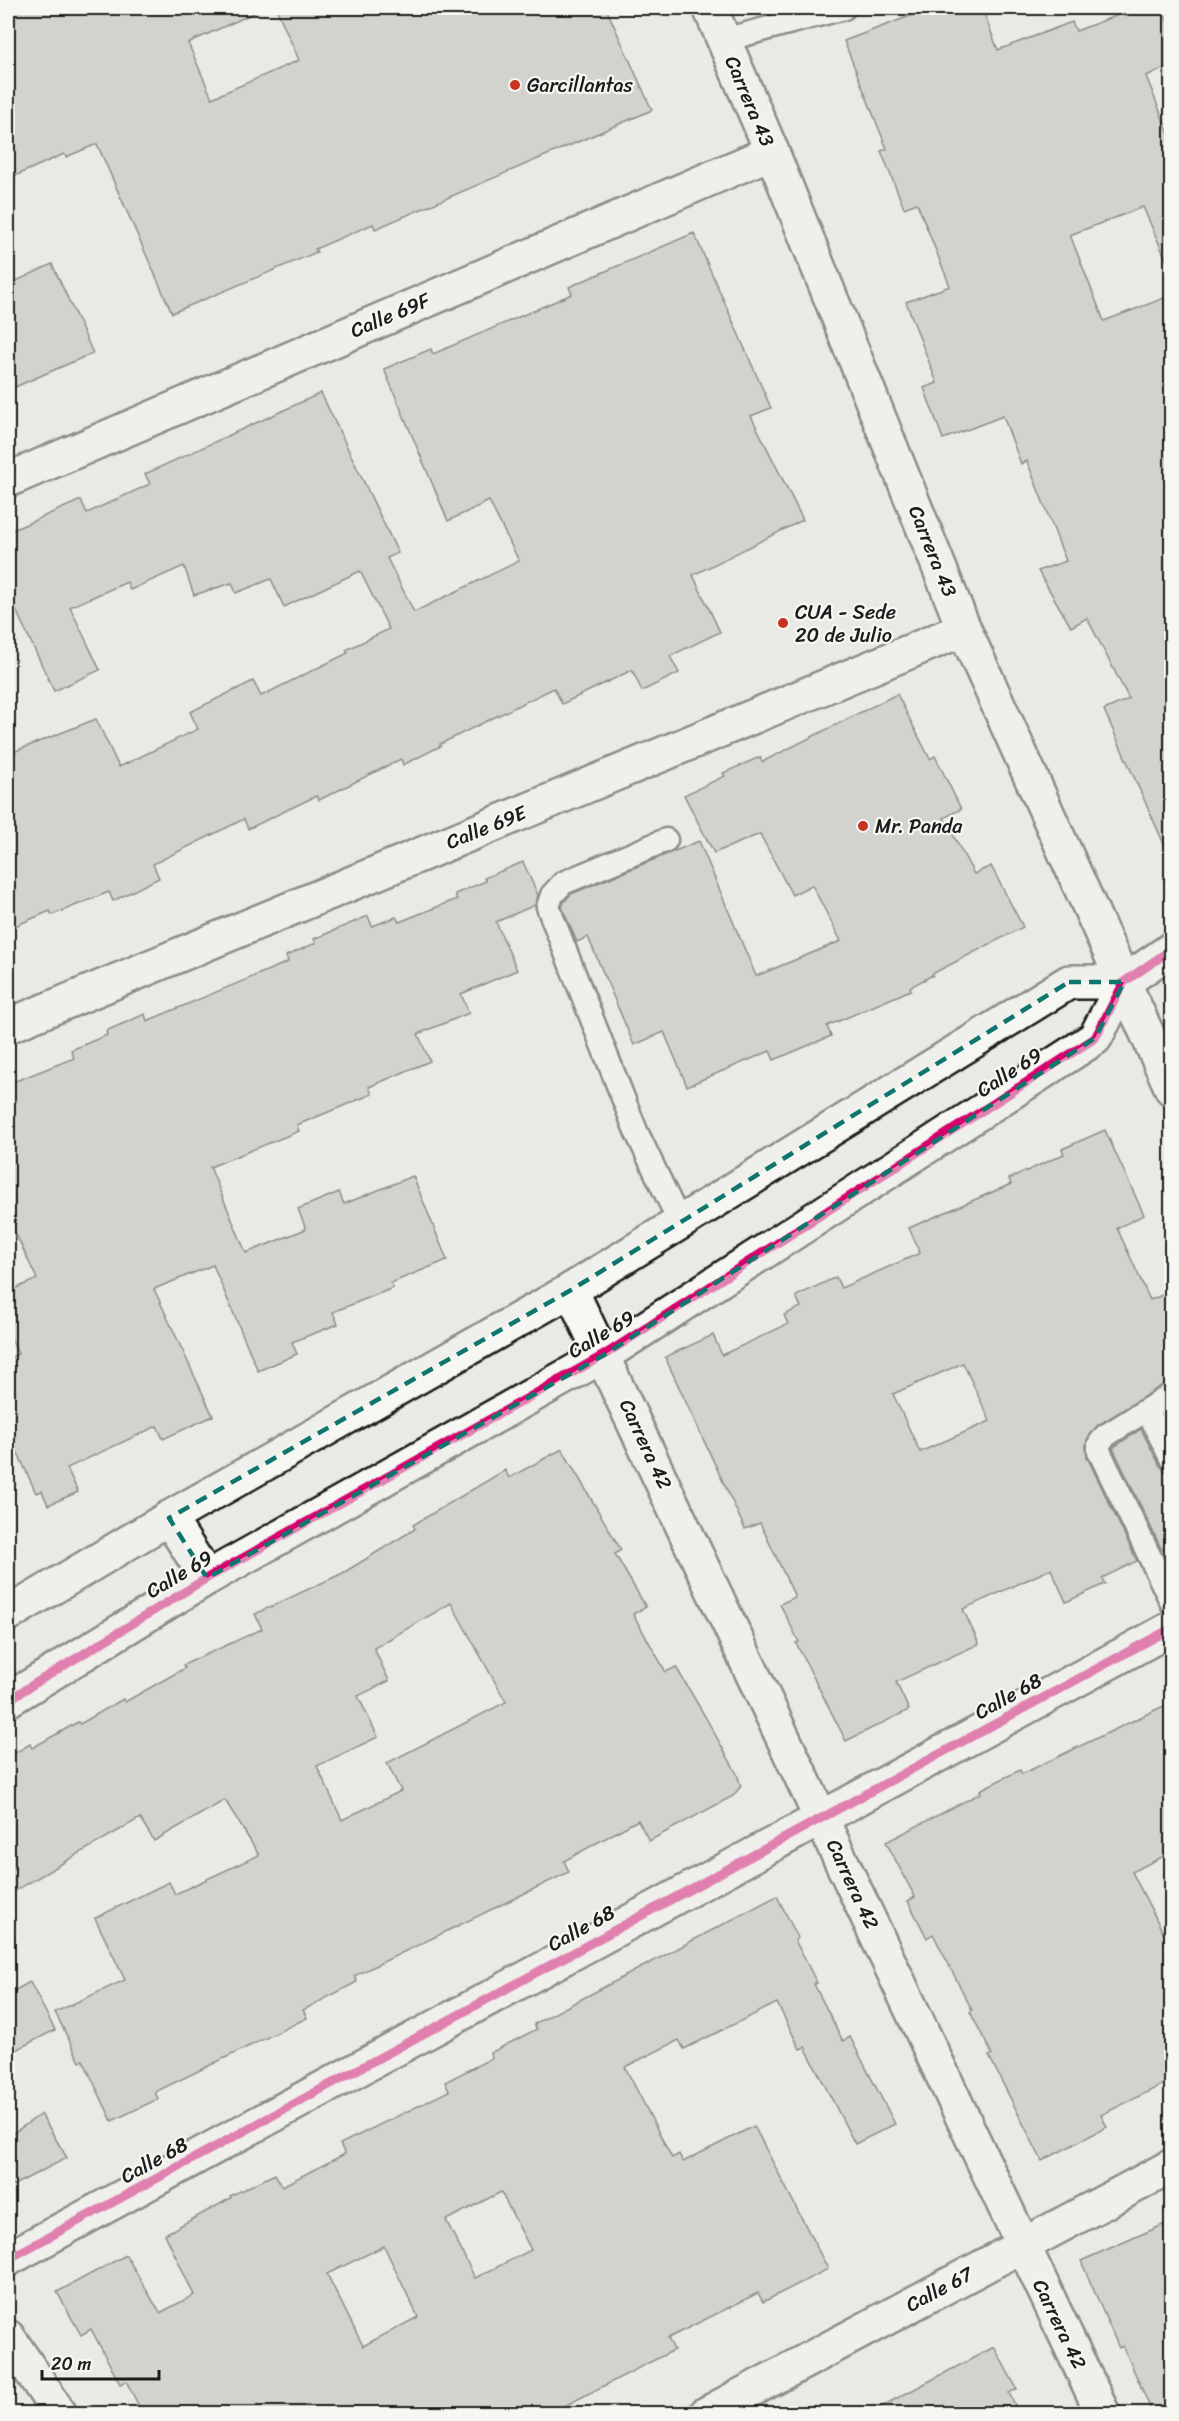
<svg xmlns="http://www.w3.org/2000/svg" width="1179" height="2421" font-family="Sriracha,sans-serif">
	<rect width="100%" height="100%" fill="#e9e9e5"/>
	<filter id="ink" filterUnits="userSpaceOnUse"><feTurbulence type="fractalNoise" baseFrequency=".0167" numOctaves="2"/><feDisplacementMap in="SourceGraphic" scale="12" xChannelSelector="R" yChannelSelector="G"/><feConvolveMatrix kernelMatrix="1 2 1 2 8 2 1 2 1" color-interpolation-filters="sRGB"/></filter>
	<g filter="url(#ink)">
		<g fill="#b6b6b3" stroke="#1c1c1c" stroke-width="1.5" fill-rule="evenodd">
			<path d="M 8,8 L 265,8 L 188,43 L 212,98 L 299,60 L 276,8 L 606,8 L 652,110 L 375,229 L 373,224 L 315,249 L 317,252 L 172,313 L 97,144 L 66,157 L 64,154 L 8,179 Z"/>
			<path d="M 931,8 L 982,8 L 998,50 L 1072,22 L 1076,31 L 1136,8 L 1162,8 L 1172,32 L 1172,65 L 1146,76 L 1172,142 L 1172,273 L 1143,207 L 1070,235 L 1104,321 L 1172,295 L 1172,862 L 1104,710 L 1129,699 L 1087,618 L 1071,627 L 1038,571 L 1066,561 L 1027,461 L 1021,464 L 1003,416 L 943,439 L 924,388 L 937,383 L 906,302 L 950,286 L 917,203 L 904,208 L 881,151 L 887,149 L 844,41 Z"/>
			<path d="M 694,233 L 771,408 L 751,416 L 803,520 L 693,575 L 720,632 L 670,656 L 679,673 L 642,691 L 632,670 L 562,704 L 554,688 L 440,744 L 441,746 L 403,765 L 401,759 L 319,800 L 316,796 L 248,829 L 244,819 L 153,864 L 159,878 L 113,901 L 109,892 L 52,915 L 50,911 L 8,929 L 8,754 L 96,719 L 119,767 L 198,729 L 190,712 L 253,681 L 261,696 L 348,653 L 346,650 L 389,629 L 360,571 L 284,607 L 271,579 L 236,593 L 232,583 L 194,595 L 184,566 L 130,590 L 127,582 L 70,607 L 100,670 L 54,691 L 15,608 L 8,611 L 8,532 L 81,500 L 87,513 L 150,484 L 145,474 L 321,393 L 398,553 L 387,558 L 414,612 L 519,561 L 489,501 L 448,521 L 384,369 L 431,349 L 433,354 L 572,294 L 569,287 Z"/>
			<path d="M 52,264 L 93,353 L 8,390 L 8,285 Z"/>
			<path d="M 897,694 L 930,759 L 935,756 L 961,809 L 944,818 L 974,874 L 991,866 L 1023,927 L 932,974 L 933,975 L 910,987 L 911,990 L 827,1026 L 831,1036 L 774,1060 L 770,1051 L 687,1086 L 664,1032 L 634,1045 L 588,937 L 577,942 L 562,907 L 564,902 L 571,894 L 699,841 L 756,976 L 841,941 L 812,885 L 792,895 L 760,834 L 714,853 L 684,795 L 725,776 L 723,773 L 760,757 L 762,762 Z"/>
			<path d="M 523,862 L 538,895 L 535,905 L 496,922 L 517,970 L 461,994 L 469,1013 L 418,1034 L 430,1061 L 369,1087 L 372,1094 L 297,1125 L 299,1131 L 210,1167 L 246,1253 L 306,1229 L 298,1209 L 339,1192 L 344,1204 L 413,1176 L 447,1260 L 391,1283 L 393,1288 L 333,1312 L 338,1324 L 292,1342 L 297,1354 L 258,1371 L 213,1265 L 154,1289 L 213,1416 L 163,1439 L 157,1426 L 67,1468 L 78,1492 L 48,1505 L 42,1491 L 36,1493 L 8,1431 L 8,1359 L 18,1354 L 8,1332 L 8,1292 L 37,1279 L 8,1217 L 8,1084 L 74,1058 L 71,1050 L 107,1035 L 106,1031 L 145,1014 L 147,1021 L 288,962 L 286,956 L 316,943 L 314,939 L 368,916 L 372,926 L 396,917 L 399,922 L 457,899 L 455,894 L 486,881 L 484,878 Z"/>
			<path d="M 1105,1130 L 1144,1215 L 1117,1228 L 1150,1300 L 1172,1291 L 1172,1381 L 1098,1425 L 1086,1444 L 1087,1457 L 1137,1561 L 1102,1578 L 1105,1584 L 1066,1602 L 1051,1569 L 963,1609 L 979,1644 L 896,1682 L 909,1710 L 846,1741 L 796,1643 L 799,1642 L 780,1604 L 795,1597 L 760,1523 L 745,1529 L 665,1357 L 713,1335 L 722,1355 L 788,1324 L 784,1315 L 801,1307 L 796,1296 L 836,1277 L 841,1288 L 920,1253 L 909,1228 L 1011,1184 L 1009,1179 L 1064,1154 L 1062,1149 ZM 963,1363 L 990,1421 L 920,1452 L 893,1394 Z"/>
			<path d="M 1141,1429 L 1160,1466 L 1172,1473 L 1172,1546 L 1162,1550 L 1113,1448 Z"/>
			<path d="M 562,1449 L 621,1550 L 615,1554 L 646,1607 L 633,1614 L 666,1672 L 676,1667 L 706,1718 L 737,1774 L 741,1786 L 733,1796 L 649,1841 L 638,1820 L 564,1861 L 569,1872 L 354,1976 L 357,1982 L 303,2010 L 307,2018 L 155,2092 L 158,2099 L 112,2121 L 83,2060 L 80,2062 L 55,2012 L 125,1980 L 95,1918 L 169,1882 L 175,1894 L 259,1855 L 225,1800 L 154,1841 L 140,1818 L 8,1895 L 8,1757 L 30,1744 L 32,1748 L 78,1722 L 80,1724 L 123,1699 L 125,1702 L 185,1668 L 183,1665 L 262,1629 L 255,1614 L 343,1573 L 415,1529 L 413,1525 L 505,1470 L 509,1478 ZM 451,1603 L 506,1702 L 387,1763 L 401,1791 L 342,1820 L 317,1766 L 378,1737 L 358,1696 L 389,1681 L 374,1648 Z"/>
			<path d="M 1172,1702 L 1172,1852 L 1132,1872 L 1172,1950 L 1172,2080 L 1101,2115 L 1107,2127 L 1042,2161 L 989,2056 L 992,2054 L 970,2012 L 972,2010 L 933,1934 L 927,1938 L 908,1901 L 915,1897 L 886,1842 L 981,1793 L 980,1790 L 1020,1770 L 1022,1774 Z"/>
			<path d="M 777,1896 L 798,1938 L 795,1940 L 817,1983 L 814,1984 L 843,2041 L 850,2037 L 895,2124 L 855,2144 L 805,2047 L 800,2049 L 777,2003 L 684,2049 L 679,2040 L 625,2067 L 672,2158 L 679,2154 L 683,2162 L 754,2126 L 828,2269 L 763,2302 L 758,2293 L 668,2338 L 674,2350 L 549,2414 L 143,2414 L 126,2381 L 120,2384 L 91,2329 L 81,2335 L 57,2292 L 126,2255 L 160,2313 L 194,2295 L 165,2234 L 231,2198 L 230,2196 L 275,2174 L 282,2186 L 345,2154 L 340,2144 L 449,2091 L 445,2082 L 492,2058 L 490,2053 L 537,2029 L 534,2024 ZM 501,2192 L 531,2250 L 475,2278 L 446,2220 ZM 384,2246 L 418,2317 L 363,2346 L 327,2274 Z"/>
			<path d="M 30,1982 L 55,2030 L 8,2054 L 8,1994 Z"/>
			<path d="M 41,2114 L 67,2158 L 8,2188 L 8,2137 Z"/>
			<path d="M 1172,2221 L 1172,2414 L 1153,2414 L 1123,2346 L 1119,2348 L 1081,2261 Z"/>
			<path d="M 994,2347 L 1017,2389 L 1009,2393 L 1020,2414 L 867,2414 Z"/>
		</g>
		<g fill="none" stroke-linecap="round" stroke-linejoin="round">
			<defs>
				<g id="lane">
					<path d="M 724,40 L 844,8"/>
					<path d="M 666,840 L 563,883 L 552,895 L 548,907 L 636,1131 L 680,1223"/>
					<path d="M 1172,1394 L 1105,1436 L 1099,1444 L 1099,1451 L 1172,1603"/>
					<path d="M 1147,1410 L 1172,1460"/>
				</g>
				<g id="street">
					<path d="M 8,480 L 772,152"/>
					<path d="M 8,1026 L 964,629"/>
					<path d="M 571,1290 L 1103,2414"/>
					<path d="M 169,1518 L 207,1578"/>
					<path d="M 8,1614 L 169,1518 L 571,1290 L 1069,982 L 1124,982"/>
					<path d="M 8,1700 L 207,1578 L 604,1355 L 1095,1038 L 1124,982 L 1172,949"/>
					<path d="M 706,2414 L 1172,2166"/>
				</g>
				<g id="secondary">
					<path d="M 710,8 L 772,152 L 964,629 L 1172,1089"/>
					<path d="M 8,2259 L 1172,1628"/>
					<path d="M 8,2337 L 60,2414"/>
				</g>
			</defs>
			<use href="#lane" stroke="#1c1c1c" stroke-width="27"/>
			<use href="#street" stroke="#1c1c1c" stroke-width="38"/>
			<use href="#secondary" stroke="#1c1c1c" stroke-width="38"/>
			<use href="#lane" stroke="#f6f6f2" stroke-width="22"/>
			<use href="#street" stroke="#f6f6f2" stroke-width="33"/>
			<use href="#secondary" stroke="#f6f6f2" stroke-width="33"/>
			<defs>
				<g id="cycleway">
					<path d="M 8,1700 L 207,1578 L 604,1355 L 1095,1038 L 1124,982 L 1172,949"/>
					<path d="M 8,2259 L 1172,1628"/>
				</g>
			</defs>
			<use href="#cycleway" stroke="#f6f6f2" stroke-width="13"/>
			<use href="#cycleway" stroke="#d6006c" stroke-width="9"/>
		</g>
	</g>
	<path d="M0 0H1179V2421H0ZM 1069,982 L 1124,982 L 1095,1038 L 604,1355 L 207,1578 L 169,1518 L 571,1290 Z" fill="#e9e9e5" fill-opacity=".55" fill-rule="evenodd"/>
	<path fill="none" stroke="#0f766e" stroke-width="4.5" stroke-dasharray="12 8" stroke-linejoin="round" d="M 1069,982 L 1124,982 L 1095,1038 L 604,1355 L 207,1578 L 169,1518 L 571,1290 Z"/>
	<g fill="#c8321e" stroke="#f6f6f2" stroke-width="2">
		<circle cx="515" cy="85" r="6"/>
		<circle cx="783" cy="623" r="6"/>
		<circle cx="863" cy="826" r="6"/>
	</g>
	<g text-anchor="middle" stroke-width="4.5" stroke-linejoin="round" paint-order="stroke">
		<g font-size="20" fill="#1c1c1c" stroke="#f6f6f2" text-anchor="start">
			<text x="527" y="92">Garcillantas</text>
			<text x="795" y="619">CUA - Sede<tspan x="795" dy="23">20 de Julio</tspan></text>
			<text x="875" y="833">Mr. Panda</text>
		</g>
		<g font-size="20" fill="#1c1c1c" stroke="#f6f6f2">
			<text transform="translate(750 101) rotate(67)" y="7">Carrera 43</text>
			<text transform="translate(390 315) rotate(-23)" y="7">Calle 69F</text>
			<text transform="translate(933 551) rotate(68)" y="7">Carrera 43</text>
			<text transform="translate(486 827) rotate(-22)" y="7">Calle 69E</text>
			<text transform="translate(1009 1072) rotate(-33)" y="7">Calle 69</text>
			<text transform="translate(601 1334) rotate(-31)" y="7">Calle 69</text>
			<text transform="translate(646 1444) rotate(65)" y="7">Carrera 42</text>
			<text transform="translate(179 1574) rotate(-31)" y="7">Calle 69</text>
			<text transform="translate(1008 1696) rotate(-29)" y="7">Calle 68</text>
			<text transform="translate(853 1884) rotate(65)" y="7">Carrera 42</text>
			<text transform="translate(581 1928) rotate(-29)" y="7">Calle 68</text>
			<text transform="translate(154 2160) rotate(-29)" y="7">Calle 68</text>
			<text transform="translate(939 2289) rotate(-28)" y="7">Calle 67</text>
			<text transform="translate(1060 2324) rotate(64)" y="7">Carrera 42</text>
		</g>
	</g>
	<rect width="1179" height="2421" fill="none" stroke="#f6f6f2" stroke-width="30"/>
	<rect x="15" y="15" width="1149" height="2391" fill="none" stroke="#1c1c1c" stroke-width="2" filter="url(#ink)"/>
	<path d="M42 2370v9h117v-9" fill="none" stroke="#1c1c1c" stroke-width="3"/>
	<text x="51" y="2370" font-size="18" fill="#1c1c1c" stroke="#f6f6f2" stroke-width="4.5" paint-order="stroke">20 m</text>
</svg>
